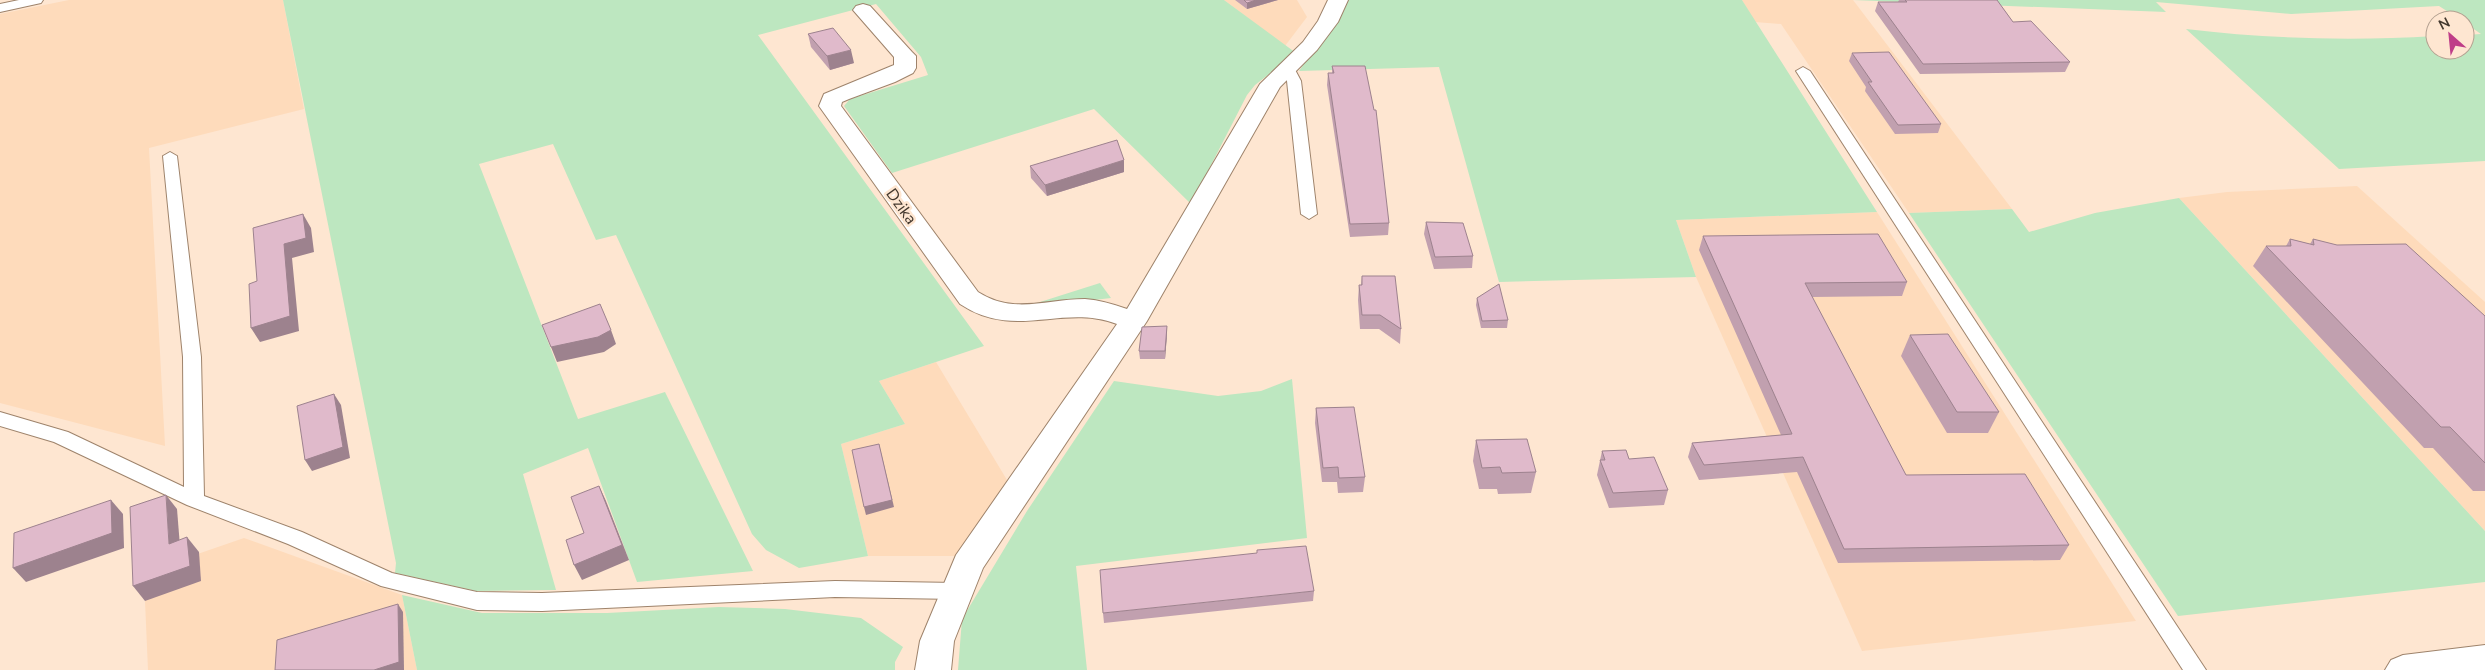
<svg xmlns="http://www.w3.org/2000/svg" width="2485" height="670" font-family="'Nunito Sans',sans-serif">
	<rect width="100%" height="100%" fill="#fee6d1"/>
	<g fill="#fedbbb">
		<path d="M 69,0 L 283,0 L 304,109 L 149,148 L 165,446 L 0,403 L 0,14 Z"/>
		<path d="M 1224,0 L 1297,0 L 1307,17 L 1285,46 Z"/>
		<path d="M 1742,0 L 1853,0 L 2012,209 L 1909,213 L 1781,24 L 1755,22 Z"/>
		<path d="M 2357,186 L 2485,302 L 2485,531 L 2179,198 L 2227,192 Z"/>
		<path d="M 1877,212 L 2136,621 L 1862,651 L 1696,277 L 1676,220 Z"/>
		<path d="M 936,362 L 1007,480 L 958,556 L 868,556 L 841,444 L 905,424 L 879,381 Z"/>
		<path d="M 244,538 L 402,595 L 417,670 L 148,670 L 145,601 L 157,568 Z"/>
	</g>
	<g fill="#bde7c0">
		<path d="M 283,0 L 1224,0 L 1296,53 L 1255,85 L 1247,95 L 1191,204 L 1094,109 L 892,173 L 844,106 L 850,99 L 928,75 L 921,57 L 876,4 L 758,35 L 984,346 L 879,381 L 905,424 L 841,444 L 868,556 L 799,568 L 766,550 L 752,534 L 616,235 L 596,240 L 553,144 L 479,164 L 578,419 L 665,392 L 753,571 L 637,582 L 588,448 L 523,474 L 556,590 L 476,591 L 395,573 L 396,563 Z"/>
		<path d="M 1349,0 L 1742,0 L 1877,212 L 1676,220 L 1696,277 L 1499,282 L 1439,67 L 1299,71 Z"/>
		<path d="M 1853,0 L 2485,0 L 2485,161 L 2339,169 L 2186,29 C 2269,39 2352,41 2435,36 L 2435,50 L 2465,50 L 2465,35 L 2481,34 L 2465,23 L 2465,20 L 2461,20 L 2439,6 L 2291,14 L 2156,2 L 2166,12 Z"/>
		<path d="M 2179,198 L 2485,531 L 2485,582 L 2178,616 L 1909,213 L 2012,209 L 2029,232 L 2095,213 Z"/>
		<path d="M 1100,283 L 1111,298 L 1018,309 Z"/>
		<path d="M 1292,379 L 1307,538 L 1076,566 L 1087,670 L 958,670 L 962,619 L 1027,511 L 1114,381 L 1218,396 L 1261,391 Z"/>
		<path d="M 402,595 L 482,613 L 607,613 L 719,607 L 785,609 L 861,618 L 903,647 L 895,662 L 895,670 L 417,670 Z"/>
	</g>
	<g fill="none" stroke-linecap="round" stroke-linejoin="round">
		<defs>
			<g id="lane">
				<path d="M 19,0 L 43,0 L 41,3 L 0,12 L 0,4 Z"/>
				<path d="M 1287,63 L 1292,64 L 1301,81 L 1317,214 L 1309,219 L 1301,214 L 1287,81 L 1280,67 Z"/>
				<path d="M 1803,67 L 1810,71 L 2206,670 L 2183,670 L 1796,71 Z"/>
				<path d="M 170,152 L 177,156 L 201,357 L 204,496 L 302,532 L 392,573 L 477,592 L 542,593 L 835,581 L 957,583 L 965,585 L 968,591 L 965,597 L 957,599 L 835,597 L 542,611 L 477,610 L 381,586 L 288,544 L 187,505 L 54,442 L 0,426 L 0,412 L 68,432 L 184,487 L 183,357 L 163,156 Z"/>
			</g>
			<path id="street" d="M 1328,0 L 1348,0 L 1338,22 L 1317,50 L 1280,87 L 1147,321 L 983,568 L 954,641 L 951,670 L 915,670 L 920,641 L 956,555 L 1117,324 C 1062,303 1015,341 960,304 L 819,106 L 824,94 L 894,65 L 894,57 L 853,10 L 856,6 L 863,4 L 870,6 L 912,52 L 916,56 L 916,68 L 913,73 L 895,82 L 849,99 L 842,102 L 841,106 L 978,292 C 1014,315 1046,299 1085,299 C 1099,300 1113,304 1127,309 L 1260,84 L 1303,42 L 1318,21 Z"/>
			<path id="primary" d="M 2485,645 L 2485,670 L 2385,670 L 2391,660 L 2403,655 Z"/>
		</defs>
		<use href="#lane" stroke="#9e836b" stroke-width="2"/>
		<use href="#street" stroke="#9e836b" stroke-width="2"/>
		<use href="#primary" stroke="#9e836b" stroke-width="2"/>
		<use href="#lane" fill="#fff" fill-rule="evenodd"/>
		<use href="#street" fill="#fff" fill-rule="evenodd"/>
		<use href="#primary" fill="#fff" fill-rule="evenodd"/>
	</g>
	<g fill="#c1a0af">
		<path d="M 1235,0 L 1278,0 L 1247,9 Z"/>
		<path d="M 1899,0 L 1997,0 L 2013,22 L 2070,62 L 2065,72 L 1920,74 L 1875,11 L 1878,2 L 1898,2 Z"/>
		<path d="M 808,34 L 854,63 L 830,70 L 811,47 Z"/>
		<path d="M 1852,53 L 1941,124 L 1938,133 L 1895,134 L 1865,91 L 1866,87 L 1849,61 Z"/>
		<path d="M 1332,66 L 1389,223 L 1388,235 L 1350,237 L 1327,85 L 1328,73 L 1332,73 Z"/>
		<path d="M 1030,166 L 1124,172 L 1047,196 L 1031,178 Z"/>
		<path d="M 1426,222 L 1473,256 L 1472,268 L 1434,269 L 1424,234 Z"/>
		<path d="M 1703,236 L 1907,282 L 1902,296 L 1812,297 L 1906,475 L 2069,545 L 2060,560 L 1838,563 L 1797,472 L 1699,480 L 1688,457 L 1692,443 L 1781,435 L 1699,250 Z"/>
		<path d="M 2290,239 L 2310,244 L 2313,239 L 2485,316 L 2485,491 L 2473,491 L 2433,448 L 2424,448 L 2253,266 L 2266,246 L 2286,246 Z"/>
		<path d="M 1362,276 L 1401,329 L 1400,344 L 1379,329 L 1360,329 L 1358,300 L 1359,285 L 1361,285 Z"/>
		<path d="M 1477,298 L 1508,320 L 1507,328 L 1481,328 L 1476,305 Z"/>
		<path d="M 1167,326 L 1167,334 L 1165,359 L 1140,359 L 1139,351 Z"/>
		<path d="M 1910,335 L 1999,412 L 1988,433 L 1947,433 L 1901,356 Z"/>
		<path d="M 1316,408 L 1365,477 L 1363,492 L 1338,493 L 1337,482 L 1322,482 L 1315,423 Z"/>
		<path d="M 1476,440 L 1536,472 L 1531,493 L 1498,494 L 1497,489 L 1479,489 L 1473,461 Z"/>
		<path d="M 1602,451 L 1629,459 L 1668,490 L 1664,505 L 1609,508 L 1597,475 Z"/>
		<path d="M 1314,591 L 1313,601 L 1104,623 L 1103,613 Z"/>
	</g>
	<g fill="#9d828e">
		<path d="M 1256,0 L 1278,0 L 1247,9 L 1247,3 Z"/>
		<path d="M 851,50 L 854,63 L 830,70 L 827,56 Z"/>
		<path d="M 1124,160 L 1124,172 L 1047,196 L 1045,185 Z"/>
		<path d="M 303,214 L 311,228 L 314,252 L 292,258 L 299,331 L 260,342 L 251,328 L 284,244 Z"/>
		<path d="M 1167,326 L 1167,334 L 1165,359 L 1165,351 Z"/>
		<path d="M 611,330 L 616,344 L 604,352 L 557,362 L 551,347 Z"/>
		<path d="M 334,394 L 341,405 L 350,458 L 312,471 L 305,460 Z"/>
		<path d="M 879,444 L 894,507 L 866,515 L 864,507 Z"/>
		<path d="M 599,486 L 606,501 L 629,560 L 582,580 L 574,565 Z"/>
		<path d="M 166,495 L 177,509 L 181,559 L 169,544 Z"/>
		<path d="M 111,500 L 123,514 L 124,548 L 26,582 L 13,568 Z"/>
		<path d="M 187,537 L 199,552 L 201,581 L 145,601 L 133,586 Z"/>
		<path d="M 398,604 L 403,612 L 404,670 L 374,670 Z"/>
	</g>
	<g fill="#e0bacb" stroke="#9d828e">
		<path d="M 1244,0 L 1256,0 L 1247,3 Z"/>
		<path d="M 1905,0 L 1997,0 L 2013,22 L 2031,21 L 2070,62 L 1923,64 L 1878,2 L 1907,2 Z"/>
		<path d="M 833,28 L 851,50 L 827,56 L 808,34 Z"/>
		<path d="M 1889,52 L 1941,124 L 1898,125 L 1868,82 L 1872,82 L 1852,53 Z"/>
		<path d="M 1332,66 L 1365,66 L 1374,110 L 1376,110 L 1389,223 L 1350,224 L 1328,73 L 1334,73 Z"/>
		<path d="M 1117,140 L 1124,160 L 1045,185 L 1030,166 Z"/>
		<path d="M 303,214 L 306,238 L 284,244 L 290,316 L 251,328 L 249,284 L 257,281 L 253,228 Z"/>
		<path d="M 1426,222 L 1463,223 L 1473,256 L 1435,257 Z"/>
		<path d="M 1878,234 L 1907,282 L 1805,283 L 1906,475 L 2025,474 L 2069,545 L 1844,549 L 1803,457 L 1704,465 L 1692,443 L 1792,434 L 1703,236 Z"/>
		<path d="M 2290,239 L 2314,245 L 2313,239 L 2337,245 L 2406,244 L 2485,316 L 2485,463 L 2450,427 L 2441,427 L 2266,246 L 2291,246 Z"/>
		<path d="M 1362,276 L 1395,276 L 1401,329 L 1380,315 L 1362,315 L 1359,285 L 1362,285 Z"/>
		<path d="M 1499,284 L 1508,320 L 1482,321 L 1477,298 Z"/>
		<path d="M 600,304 L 611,330 L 598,337 L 551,347 L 542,325 Z"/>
		<path d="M 1167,326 L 1165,351 L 1139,351 L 1142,327 Z"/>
		<path d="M 1948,334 L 1999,412 L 1957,412 L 1910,335 Z"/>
		<path d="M 334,394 L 343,447 L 305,460 L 297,406 Z"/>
		<path d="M 1354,407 L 1365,477 L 1339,478 L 1338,467 L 1323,468 L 1316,408 Z"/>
		<path d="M 1527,439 L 1536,472 L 1502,473 L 1500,467 L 1482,468 L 1476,440 Z"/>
		<path d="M 879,444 L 892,500 L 864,507 L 852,450 Z"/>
		<path d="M 1626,450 L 1629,459 L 1654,457 L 1668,490 L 1613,493 L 1600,460 L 1605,460 L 1602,451 Z"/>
		<path d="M 599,486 L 622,545 L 574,565 L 566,540 L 584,533 L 571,497 Z"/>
		<path d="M 166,495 L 169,544 L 187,537 L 190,566 L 133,586 L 130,507 Z"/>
		<path d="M 111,500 L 112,533 L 13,568 L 14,533 Z"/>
		<path d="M 1306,546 L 1314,591 L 1103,613 L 1100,570 L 1257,553 L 1257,550 Z"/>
		<path d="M 398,604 L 399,662 L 374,670 L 275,670 L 277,640 Z"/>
	</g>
	<g text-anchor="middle" stroke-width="5" stroke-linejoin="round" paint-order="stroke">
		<g font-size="16" fill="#43382e" stroke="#fee6d1">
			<text transform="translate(902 206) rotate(54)" y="6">Dzika</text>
		</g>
	</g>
	<g transform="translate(2450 35) rotate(333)"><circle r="24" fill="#fee6d1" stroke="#b3a090"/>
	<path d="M0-4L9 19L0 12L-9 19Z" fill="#bf3e88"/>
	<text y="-8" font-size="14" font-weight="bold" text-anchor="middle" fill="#43382e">N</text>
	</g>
</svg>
